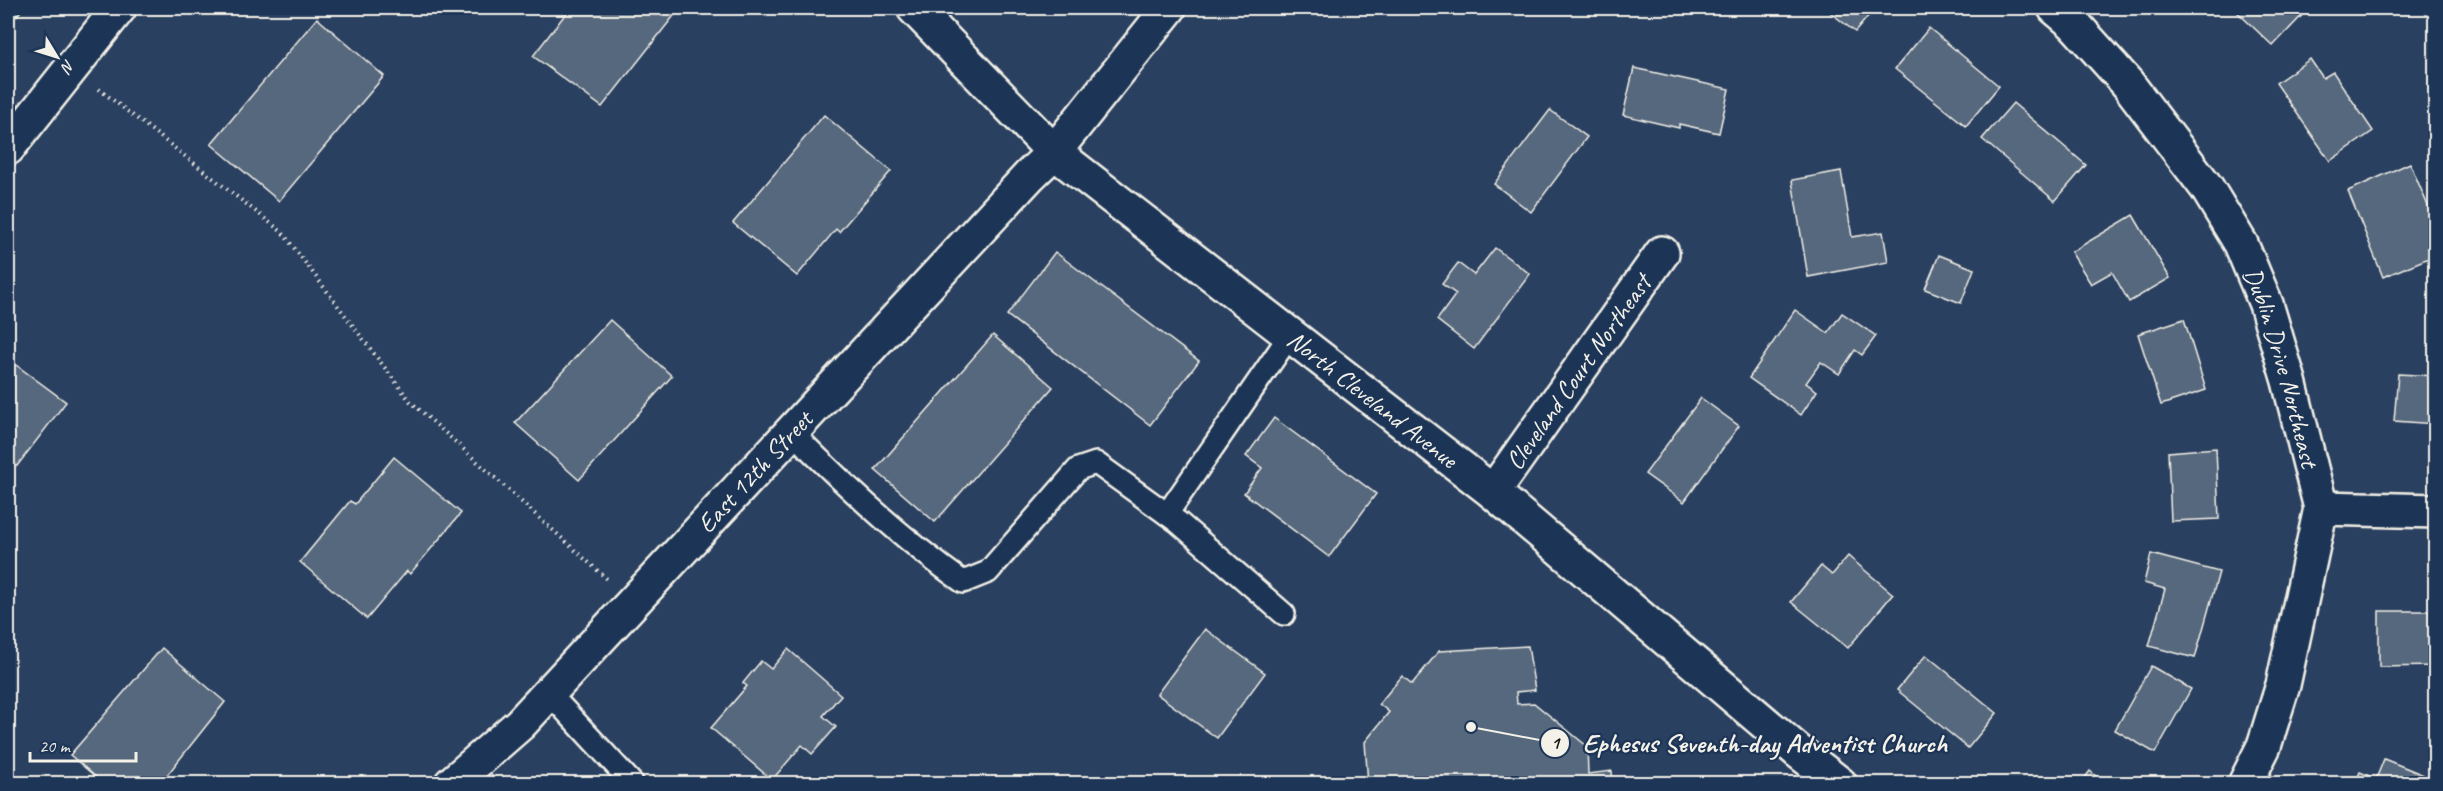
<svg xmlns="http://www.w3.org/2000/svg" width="2443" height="791" font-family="Caveat,sans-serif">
	<rect width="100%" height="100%" fill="#2a4060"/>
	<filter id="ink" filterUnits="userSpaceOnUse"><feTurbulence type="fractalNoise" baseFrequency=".0167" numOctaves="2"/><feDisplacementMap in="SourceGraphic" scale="12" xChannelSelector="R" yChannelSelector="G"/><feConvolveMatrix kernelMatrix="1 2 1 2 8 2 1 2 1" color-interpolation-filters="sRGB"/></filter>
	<g filter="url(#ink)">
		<g fill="#56677d" stroke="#f4f1e8" stroke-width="1.5">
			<path d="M 8,8 L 23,8 L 16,17 L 8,11 Z"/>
			<path d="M 570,8 L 680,8 L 602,107 L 533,56 Z"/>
			<path d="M 1825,8 L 1875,8 L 1855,32 Z"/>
			<path d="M 2233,8 L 2309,8 L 2273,46 Z"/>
			<path d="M 317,18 L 384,76 L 279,201 L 211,144 Z"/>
			<path d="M 1929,28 L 1999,86 L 1966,126 L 1895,69 Z"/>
			<path d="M 2310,59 L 2323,78 L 2333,72 L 2373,131 L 2330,161 L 2276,83 Z"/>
			<path d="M 1634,68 L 1729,89 L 1719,133 L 1679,124 L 1679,128 L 1623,115 Z"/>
			<path d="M 2013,103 L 2086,165 L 2055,201 L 1982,139 Z"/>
			<path d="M 1550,110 L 1587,137 L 1531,212 L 1494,184 Z"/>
			<path d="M 824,115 L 891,171 L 839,232 L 836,229 L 797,276 L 733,223 Z"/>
			<path d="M 2410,163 L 2436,225 L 2436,255 L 2383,277 L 2348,191 Z"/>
			<path d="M 1841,171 L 1852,237 L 1883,232 L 1888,262 L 1808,277 L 1792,180 Z"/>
			<path d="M 2133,215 L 2170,278 L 2129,302 L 2112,272 L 2091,284 L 2071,252 Z"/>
			<path d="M 1495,248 L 1530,274 L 1474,349 L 1437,320 L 1456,294 L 1442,284 L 1458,263 L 1474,275 Z"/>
			<path d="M 1055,252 L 1199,361 L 1150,425 L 1007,315 Z"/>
			<path d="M 1939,255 L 1974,269 L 1961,303 L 1925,289 Z"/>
			<path d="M 1795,310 L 1828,333 L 1842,313 L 1876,336 L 1862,355 L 1855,350 L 1839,374 L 1821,362 L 1806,383 L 1817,391 L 1801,415 L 1749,378 Z"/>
			<path d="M 2184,319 L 2206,390 L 2161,405 L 2138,334 Z"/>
			<path d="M 610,320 L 672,376 L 579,480 L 515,423 Z"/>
			<path d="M 993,335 L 1053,387 L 935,522 L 875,470 Z"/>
			<path d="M 8,359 L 66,402 L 17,466 L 14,464 L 8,473 Z"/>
			<path d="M 2398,374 L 2436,376 L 2436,424 L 2394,421 Z"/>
			<path d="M 1701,398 L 1739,426 L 1684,502 L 1645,474 Z"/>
			<path d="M 1274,418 L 1376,494 L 1329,557 L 1244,493 L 1262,468 L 1246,456 Z"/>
			<path d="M 2216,448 L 2219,519 L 2171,521 L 2168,452 Z"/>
			<path d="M 394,457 L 461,513 L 410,574 L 407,571 L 367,619 L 300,562 L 350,501 L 355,504 Z"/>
			<path d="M 2151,554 L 2219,572 L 2195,658 L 2149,646 L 2165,589 L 2144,583 Z"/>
			<path d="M 1848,556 L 1893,594 L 1848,648 L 1791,602 L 1821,566 L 1832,575 Z"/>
			<path d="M 2379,611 L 2436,611 L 2436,666 L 2379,667 Z"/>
			<path d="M 1205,629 L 1265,673 L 1217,738 L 1157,694 Z"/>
			<path d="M 1528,646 L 1535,690 L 1516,692 L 1517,704 L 1534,703 L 1587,746 L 1588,774 L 1612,771 L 1613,784 L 1368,784 L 1365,742 L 1389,712 L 1379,704 L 1402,676 L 1412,684 L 1439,651 Z"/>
			<path d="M 162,648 L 225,702 L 160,784 L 104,784 L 70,755 Z"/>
			<path d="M 788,649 L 841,695 L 823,716 L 836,727 L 812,754 L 802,745 L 772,780 L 711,728 L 747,686 L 743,683 L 761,661 L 771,669 Z"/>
			<path d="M 1926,655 L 1997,713 L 1968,748 L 1897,690 Z"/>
			<path d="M 2151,666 L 2191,689 L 2155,753 L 2115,730 Z"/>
			<path d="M 2384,759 L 2431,778 L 2429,784 L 2355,784 L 2360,772 L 2376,779 Z"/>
			<path d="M 2090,771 L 2105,784 L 2080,784 Z"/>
		</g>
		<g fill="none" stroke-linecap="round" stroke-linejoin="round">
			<defs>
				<g id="service">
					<path d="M 792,432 C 845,486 901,538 963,582 L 988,572 L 1078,469 L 1096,463 L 1178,522 L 1284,614"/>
					<path d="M 1167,514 L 1290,335"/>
					<path d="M 549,693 L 633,784"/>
				</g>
				<g id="minor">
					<path id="s1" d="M 2055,8 L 2074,24 L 2128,84 L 2207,188 L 2241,244 L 2266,304 L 2289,381 L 2321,508 L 2283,685 L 2264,746 L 2245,784"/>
					<path d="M 8,148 L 119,8"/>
					<path id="s2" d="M 1493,492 L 1662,253"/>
					<path d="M 2321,508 L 2436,511"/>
				</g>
				<g id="tertiary">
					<path id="s3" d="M 914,8 L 1054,152 L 1493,492 L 1799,752 L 1840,784"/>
					<path id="s4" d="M 451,784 L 520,724 L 1030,175 L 1054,152 L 1169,8"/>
				</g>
			</defs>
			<use href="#service" stroke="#f4f1e8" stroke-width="26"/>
			<use href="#minor" stroke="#f4f1e8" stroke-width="38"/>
			<use href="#tertiary" stroke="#f4f1e8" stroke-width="38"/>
			<path stroke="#f4f1e8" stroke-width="4" stroke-dasharray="1.5 4.5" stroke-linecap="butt" d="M 99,89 L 282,232 L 410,401 L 607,579"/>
			<use href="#service" stroke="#1d3557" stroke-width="21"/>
			<use href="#minor" stroke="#1d3557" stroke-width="33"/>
			<use href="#tertiary" stroke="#1d3557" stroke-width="33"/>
		</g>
	</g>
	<g text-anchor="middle" stroke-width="4.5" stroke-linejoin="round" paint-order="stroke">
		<g font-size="26" fill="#f4f1e8" stroke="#1d3557">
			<text dy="9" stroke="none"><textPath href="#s1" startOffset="432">Dublin Drive Northeast</textPath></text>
			<text dy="9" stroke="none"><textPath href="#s2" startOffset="147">Cleveland Court Northeast</textPath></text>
			<text dy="9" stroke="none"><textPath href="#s3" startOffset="604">North Cleveland Avenue</textPath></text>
			<text dy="9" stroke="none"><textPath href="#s4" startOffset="436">East 12th Street</textPath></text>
		</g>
	</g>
	<path fill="none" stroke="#f4f1e8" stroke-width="2" d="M1471 727L1555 743"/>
	<g fill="#f4f1e8" stroke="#1d3557" stroke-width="2">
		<circle cx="1471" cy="727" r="6"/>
		<circle cx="1555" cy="743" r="15"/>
	</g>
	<g font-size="18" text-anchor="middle" font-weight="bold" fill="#111">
		<text x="1555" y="749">1</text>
	</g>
	<g font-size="27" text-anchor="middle" font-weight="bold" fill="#f4f1e8" stroke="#1d3557" stroke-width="4.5" stroke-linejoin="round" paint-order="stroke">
		<text x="1765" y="752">Ephesus Seventh-day Adventist Church</text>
	</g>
	<rect width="2443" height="791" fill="none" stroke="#1d3557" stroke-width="30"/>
	<rect x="15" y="15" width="2413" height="761" fill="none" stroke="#f4f1e8" stroke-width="2" filter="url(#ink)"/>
	<g transform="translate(57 57) rotate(128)" stroke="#1d3557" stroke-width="4.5" paint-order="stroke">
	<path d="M0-4.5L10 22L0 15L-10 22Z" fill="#f4f1e8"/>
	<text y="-9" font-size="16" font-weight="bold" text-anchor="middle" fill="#f4f1e8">N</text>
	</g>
	<path d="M30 752v9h106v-9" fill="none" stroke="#f4f1e8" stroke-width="3"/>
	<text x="39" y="752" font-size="18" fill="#f4f1e8" stroke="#1d3557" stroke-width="4.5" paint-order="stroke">20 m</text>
</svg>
